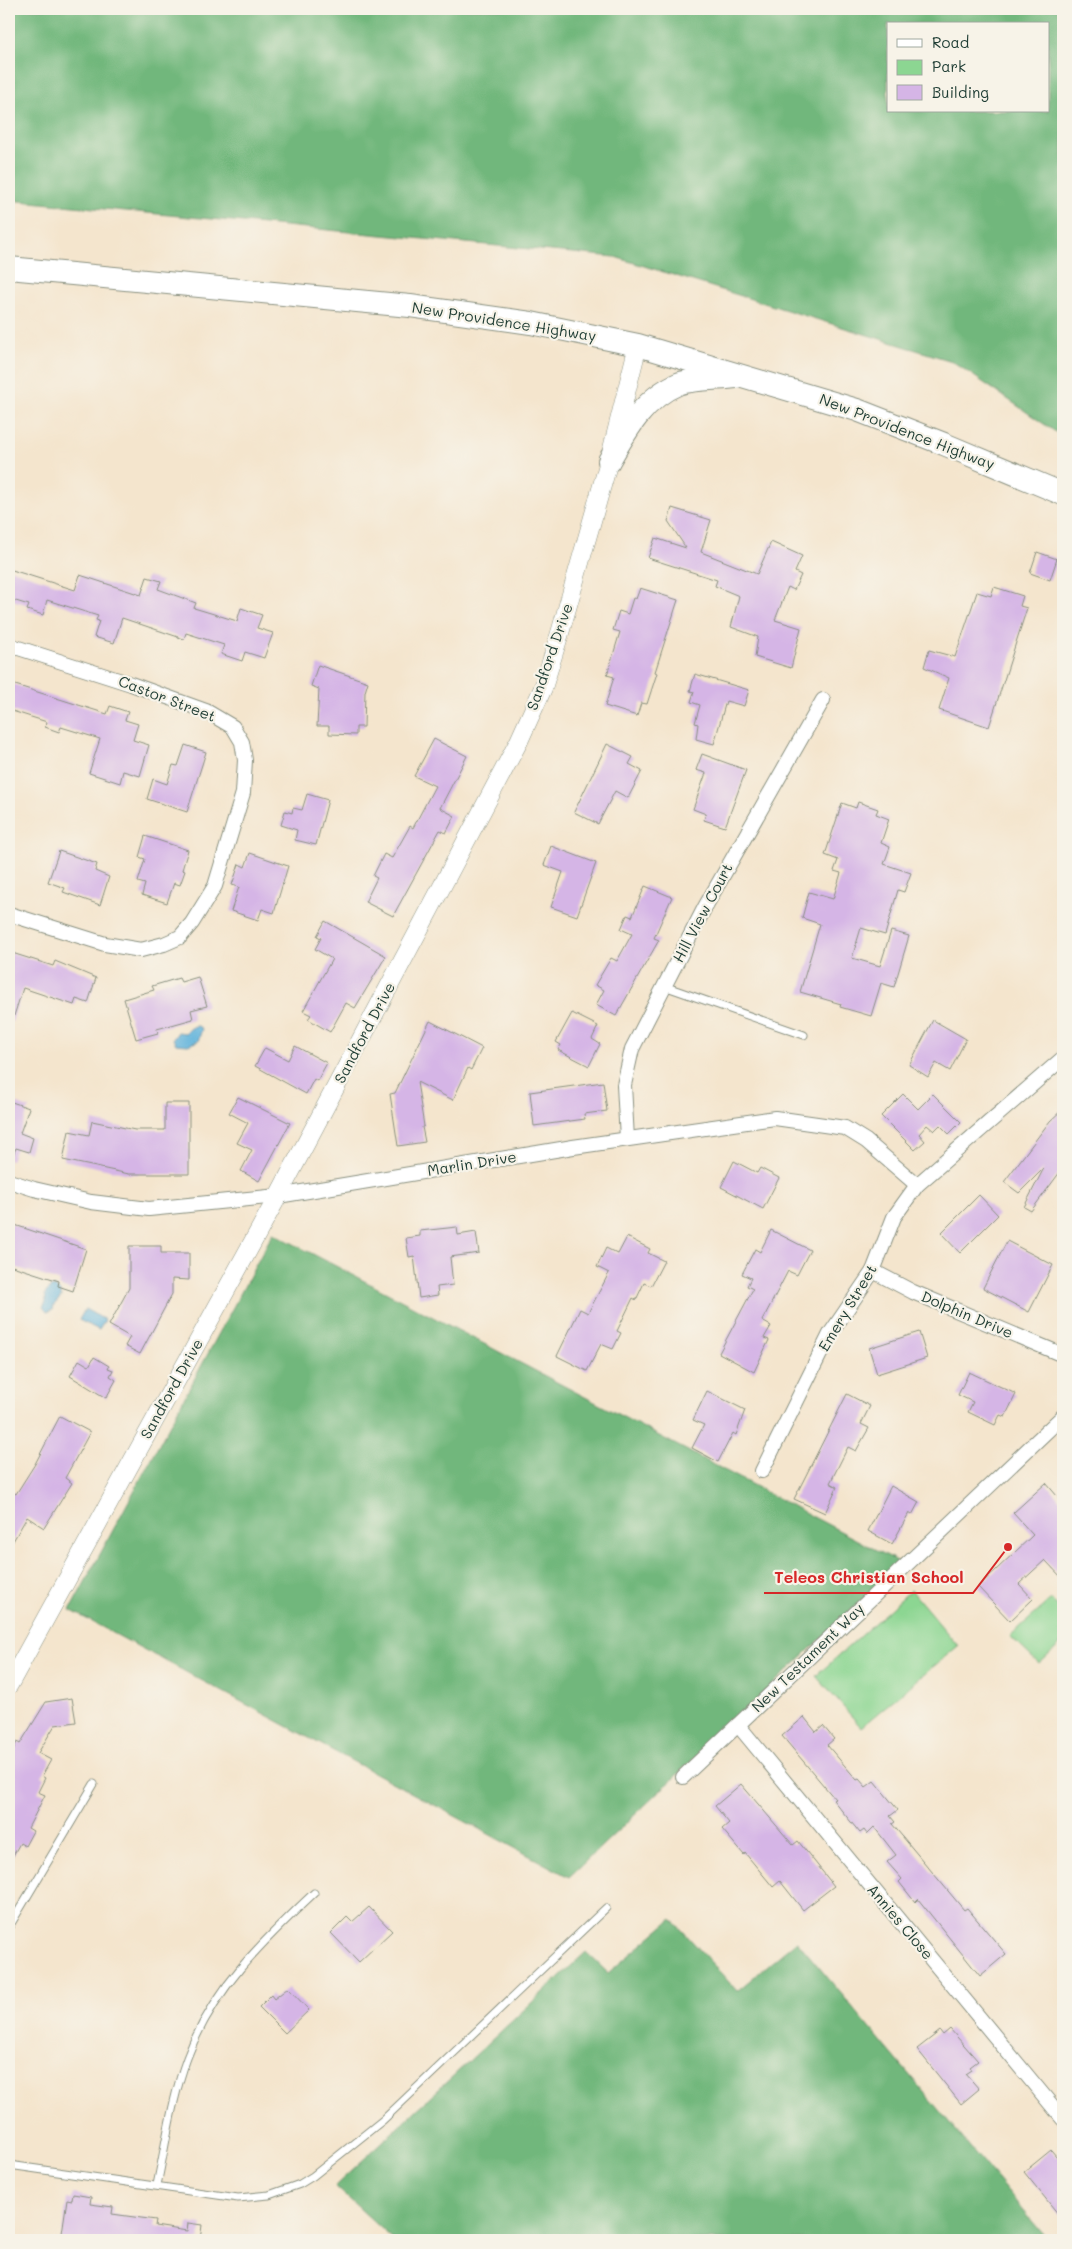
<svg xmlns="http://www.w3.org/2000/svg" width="1072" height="2249" font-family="Mali,sans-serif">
	<rect width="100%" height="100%" fill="#f7f3e8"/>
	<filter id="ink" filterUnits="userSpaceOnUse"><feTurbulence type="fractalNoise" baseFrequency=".02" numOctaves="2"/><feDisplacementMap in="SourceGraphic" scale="10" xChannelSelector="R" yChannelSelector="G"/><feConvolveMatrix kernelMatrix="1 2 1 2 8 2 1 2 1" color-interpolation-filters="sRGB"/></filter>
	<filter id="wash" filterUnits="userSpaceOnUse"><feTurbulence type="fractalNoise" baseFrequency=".0096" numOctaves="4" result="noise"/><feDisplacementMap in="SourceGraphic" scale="20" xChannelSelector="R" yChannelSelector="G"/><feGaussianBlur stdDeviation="1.12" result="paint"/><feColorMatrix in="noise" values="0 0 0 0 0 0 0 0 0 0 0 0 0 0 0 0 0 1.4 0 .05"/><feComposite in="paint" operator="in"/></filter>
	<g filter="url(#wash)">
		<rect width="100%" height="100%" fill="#f4e5cd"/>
		<g fill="#8cd692" stroke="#568a63">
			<path d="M 911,1590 L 958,1646 L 861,1727 L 816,1676 Z"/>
			<path d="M 1051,1600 L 1063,1611 L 1063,1642 L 1039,1664 L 1010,1636 Z"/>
		</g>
		<g fill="#71b77c" stroke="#487a58" fill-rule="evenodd">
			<path d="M 9,9 L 1063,9 L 1063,437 L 952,361 L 615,257 L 9,200 ZM 888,24 L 1048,24 L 1048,111 L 888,111 Z"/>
			<path d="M 273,1233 L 901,1563 L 569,1877 L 70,1610 Z"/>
			<path d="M 672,1919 L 737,1991 L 797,1941 L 1048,2240 L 394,2240 L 335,2186 L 586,1952 L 608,1973 Z"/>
		</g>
		<g fill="#60b3dc" stroke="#407888">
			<path d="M 194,1026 L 198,1026 L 202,1029 L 198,1041 L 188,1045 L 176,1044 L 173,1039 L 178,1032 L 185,1033 Z"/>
			<path d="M 55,1287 L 61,1293 L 61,1297 L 54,1305 L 53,1310 L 47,1312 L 43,1307 L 46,1302 L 45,1294 L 50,1288 Z"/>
			<path d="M 85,1309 L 105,1320 L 99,1330 L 79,1320 Z"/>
		</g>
		<g id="blocks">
			<g fill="#d5b5e6">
				<path d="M 672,508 L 711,520 L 701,552 L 757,574 L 771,542 L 802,556 L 795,572 L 801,575 L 794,590 L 788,587 L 775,620 L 801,628 L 791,668 L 755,657 L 758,637 L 731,627 L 739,596 L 715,586 L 717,580 L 648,558 L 655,538 L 686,548 L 668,521 Z"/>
				<path d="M 1037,552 L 1057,559 L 1050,580 L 1030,573 Z"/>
				<path d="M 9,569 L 75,590 L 80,575 L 141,595 L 147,577 L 161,581 L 158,589 L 196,603 L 194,608 L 237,621 L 241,608 L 262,615 L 257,628 L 273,633 L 264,658 L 245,652 L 242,661 L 221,654 L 224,645 L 186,633 L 184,639 L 122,618 L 114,643 L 94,637 L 99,621 L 96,620 L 98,616 L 47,600 L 43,615 L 27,610 L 29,605 L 9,599 Z"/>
				<path d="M 994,587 L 1023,596 L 1020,606 L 1027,608 L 989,727 L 939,710 L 949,678 L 924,667 L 929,650 L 955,657 L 977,592 L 991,596 Z"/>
				<path d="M 640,588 L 678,600 L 655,672 L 657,673 L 647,704 L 641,703 L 637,716 L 605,706 L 614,677 L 607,675 L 620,632 L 613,630 L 619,611 L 628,614 L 633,598 L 636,599 Z"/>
				<path d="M 318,665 L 368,682 L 365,692 L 364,727 L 356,727 L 356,735 L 329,734 L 329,726 L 317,726 L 319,689 L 311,686 Z"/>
				<path d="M 695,674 L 749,690 L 744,706 L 726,701 L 714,744 L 696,739 L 698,724 L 695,723 L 700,705 L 691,702 L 694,692 L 690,691 Z"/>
				<path d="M 9,683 L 107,714 L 110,706 L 128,712 L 125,720 L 138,724 L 133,740 L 149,745 L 140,776 L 123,771 L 120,783 L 89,773 L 100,739 L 61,727 L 59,732 L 45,727 L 47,722 L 9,710 Z"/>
				<path d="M 434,739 L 467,756 L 440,808 L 455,816 L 446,833 L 440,830 L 393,916 L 365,902 L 377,878 L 373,876 L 384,854 L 392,858 L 410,826 L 413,828 L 435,786 L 414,776 Z"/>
				<path d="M 607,744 L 633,757 L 629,764 L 642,771 L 628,798 L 615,791 L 598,824 L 574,812 Z"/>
				<path d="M 185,745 L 206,752 L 187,812 L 147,799 L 153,779 L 167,784 L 173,765 L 178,766 Z"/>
				<path d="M 702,754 L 746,770 L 725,827 L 704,820 L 706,814 L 693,809 L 706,773 L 696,770 Z"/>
				<path d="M 307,794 L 328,800 L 316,845 L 295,840 L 297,830 L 281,825 L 285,811 L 292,813 L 293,808 L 302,810 Z"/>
				<path d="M 858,802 L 878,809 L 876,814 L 889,819 L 881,843 L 890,847 L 884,864 L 911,873 L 904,892 L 898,890 L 885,935 L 861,928 L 852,958 L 880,966 L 891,931 L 909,936 L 894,987 L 881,983 L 871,1016 L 840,1007 L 841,1004 L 800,992 L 820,924 L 802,918 L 809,892 L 833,899 L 841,873 L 834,871 L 838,860 L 825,855 L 842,803 L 856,808 Z"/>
				<path d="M 145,836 L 188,850 L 182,870 L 185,871 L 180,885 L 174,883 L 167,903 L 142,895 L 145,884 L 138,882 L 145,859 L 139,857 Z"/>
				<path d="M 551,846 L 596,863 L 577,916 L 551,907 L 563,872 L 544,865 Z"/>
				<path d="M 59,851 L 97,864 L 95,871 L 109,877 L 100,905 L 63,892 L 65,888 L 48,882 Z"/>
				<path d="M 250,853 L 288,866 L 274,913 L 262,909 L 258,920 L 231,911 L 239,887 L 232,885 L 239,864 L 245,867 Z"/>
				<path d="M 645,886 L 672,897 L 654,938 L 659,940 L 616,1016 L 596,1005 L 604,990 L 595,985 L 611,958 L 617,961 L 632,934 L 621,929 L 627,915 L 632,917 Z"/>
				<path d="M 325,921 L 386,956 L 355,1008 L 346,1003 L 330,1032 L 308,1019 L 311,1015 L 303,1011 L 332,959 L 315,949 L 321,938 L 317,936 Z"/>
				<path d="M 9,952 L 53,966 L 55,961 L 96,978 L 88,1003 L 76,999 L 74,1005 L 23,988 L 12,1022 L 9,1021 Z"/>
				<path d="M 198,977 L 207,1006 L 191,1010 L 193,1019 L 157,1029 L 158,1033 L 136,1039 L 124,999 L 154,990 L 152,986 L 179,978 L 181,982 Z"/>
				<path d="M 572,1013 L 598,1026 L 592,1039 L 600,1044 L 589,1066 L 558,1050 L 561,1045 L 556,1042 Z"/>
				<path d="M 933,1020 L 966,1039 L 950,1071 L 936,1063 L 928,1077 L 909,1065 Z"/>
				<path d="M 430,1021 L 482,1048 L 471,1070 L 468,1068 L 453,1100 L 417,1082 L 424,1126 L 422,1127 L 425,1142 L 398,1146 L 390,1094 L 395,1093 Z"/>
				<path d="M 295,1046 L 327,1063 L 317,1081 L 314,1079 L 306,1094 L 255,1066 L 265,1048 L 288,1060 Z"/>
				<path d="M 603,1082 L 607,1111 L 584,1114 L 585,1119 L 534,1126 L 530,1092 Z"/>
				<path d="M 903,1094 L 918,1109 L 933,1094 L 961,1122 L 949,1134 L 940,1125 L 934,1131 L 927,1125 L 919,1134 L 925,1141 L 915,1150 L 881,1116 Z"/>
				<path d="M 238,1097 L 290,1123 L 259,1181 L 241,1171 L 252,1150 L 237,1143 L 248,1123 L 229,1113 Z"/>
				<path d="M 9,1101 L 29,1108 L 20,1133 L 33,1138 L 29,1152 L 16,1148 L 11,1160 L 9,1160 Z"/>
				<path d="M 165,1103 L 189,1103 L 189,1174 L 129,1174 L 63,1160 L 69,1131 L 89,1135 L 92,1121 L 135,1130 L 165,1130 Z"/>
				<path d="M 1063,1109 L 1063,1168 L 1031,1211 L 1024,1207 L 1044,1168 L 1019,1193 L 1004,1182 L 1050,1121 Z"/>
				<path d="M 734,1161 L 757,1173 L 760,1168 L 779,1178 L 763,1209 L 721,1187 Z"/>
				<path d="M 979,1195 L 998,1215 L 960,1253 L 941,1233 Z"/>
				<path d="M 9,1223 L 86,1249 L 73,1291 L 58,1286 L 59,1281 L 9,1265 Z"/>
				<path d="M 457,1227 L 458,1235 L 476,1232 L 479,1253 L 450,1257 L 453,1285 L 437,1287 L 438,1295 L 419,1298 L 414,1256 L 409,1257 L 406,1238 L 420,1236 L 420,1231 Z"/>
				<path d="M 771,1230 L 810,1250 L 797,1275 L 788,1271 L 762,1321 L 771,1326 L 764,1338 L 769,1340 L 754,1372 L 719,1353 L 753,1289 L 747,1286 L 751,1278 L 742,1274 L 755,1249 L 760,1252 Z"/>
				<path d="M 627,1237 L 650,1249 L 648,1253 L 664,1261 L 651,1286 L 644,1283 L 636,1300 L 633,1298 L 617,1331 L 621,1333 L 613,1349 L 601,1344 L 587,1371 L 557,1356 L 580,1309 L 588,1313 L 609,1273 L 597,1267 L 606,1248 L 618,1254 Z"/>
				<path d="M 1007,1241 L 1053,1265 L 1029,1312 L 983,1288 Z"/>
				<path d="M 129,1246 L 161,1246 L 161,1253 L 189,1253 L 189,1280 L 172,1279 L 172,1294 L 140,1354 L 125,1346 L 130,1337 L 109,1325 L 129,1288 Z"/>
				<path d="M 919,1332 L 927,1358 L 877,1374 L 869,1348 Z"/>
				<path d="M 94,1357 L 109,1366 L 108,1368 L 113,1370 L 110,1376 L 116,1380 L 106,1398 L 70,1376 L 79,1360 L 89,1366 Z"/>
				<path d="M 969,1372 L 1016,1394 L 1005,1417 L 1000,1415 L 995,1425 L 968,1412 L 973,1402 L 958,1395 Z"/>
				<path d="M 707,1391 L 745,1410 L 736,1435 L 733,1433 L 718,1462 L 692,1448 L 704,1425 L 693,1420 Z"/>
				<path d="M 847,1394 L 870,1406 L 861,1424 L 869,1428 L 856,1451 L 848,1447 L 830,1483 L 837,1487 L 825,1513 L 794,1499 Z"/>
				<path d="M 60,1416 L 90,1432 L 65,1478 L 72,1483 L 44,1528 L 27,1517 L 9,1548 L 9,1490 L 16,1494 L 35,1464 Z"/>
				<path d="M 1046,1483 L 1063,1503 L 1063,1579 L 1045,1560 L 1019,1584 L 1033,1599 L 1010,1621 L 978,1587 L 1033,1535 L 1013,1513 Z"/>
				<path d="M 891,1486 L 919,1502 L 912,1515 L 909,1513 L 892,1544 L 868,1531 Z"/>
				<path d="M 72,1698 L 76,1722 L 55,1725 L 38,1753 L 51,1760 L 42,1776 L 45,1778 L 38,1792 L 45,1795 L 28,1828 L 33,1831 L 25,1846 L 20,1843 L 9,1863 L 9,1758 L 17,1742 L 20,1744 L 46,1702 Z"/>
				<path d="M 804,1717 L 816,1732 L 823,1726 L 834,1739 L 827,1745 L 857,1780 L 859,1779 L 866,1787 L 874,1781 L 898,1810 L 890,1816 L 895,1822 L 892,1824 L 964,1910 L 967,1908 L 1006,1954 L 980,1976 L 918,1899 L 915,1902 L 899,1882 L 902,1879 L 887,1862 L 896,1855 L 874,1827 L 867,1834 L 864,1830 L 860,1833 L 833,1800 L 835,1799 L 782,1736 Z"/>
				<path d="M 741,1784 L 793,1845 L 798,1841 L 834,1886 L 803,1910 L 780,1881 L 773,1887 L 745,1853 L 744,1855 L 722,1829 L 729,1823 L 715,1806 Z"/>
				<path d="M 369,1907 L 392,1931 L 359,1962 L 331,1933 L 347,1917 L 352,1922 Z"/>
				<path d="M 288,1988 L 309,2010 L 285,2033 L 259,2007 L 271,1995 L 274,1999 Z"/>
				<path d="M 950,2029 L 978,2061 L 970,2067 L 972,2070 L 966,2074 L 979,2089 L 961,2104 L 917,2049 L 940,2031 L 943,2035 Z"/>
				<path d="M 1051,2150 L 1057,2157 L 1063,2152 L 1063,2220 L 1024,2172 Z"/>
				<path d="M 73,2194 L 91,2197 L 90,2204 L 113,2207 L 112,2214 L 156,2220 L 155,2226 L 187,2231 L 188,2223 L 202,2225 L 200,2240 L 61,2240 L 67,2199 L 72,2200 Z"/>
			</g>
		</g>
	</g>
	<g filter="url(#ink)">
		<use href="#blocks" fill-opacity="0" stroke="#8a9180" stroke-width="1"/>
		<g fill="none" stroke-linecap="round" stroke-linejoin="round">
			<defs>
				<g id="service">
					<path d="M 664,986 L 804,1035"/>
					<path d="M 9,1927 L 94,1784"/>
					<path d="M 9,2165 L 238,2198 L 269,2195 L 300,2184 L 313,2176 L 383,2120 L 606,1908"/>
					<path d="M 157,2185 C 166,2143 172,2098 187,2058 C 212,1990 262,1942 314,1893"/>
				</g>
				<g id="minor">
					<path d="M 9,645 L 131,684 L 206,711 L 233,727 L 242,742 L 245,760 L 243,793 L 215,886 L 192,923 L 180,937 L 164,944 L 141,950 L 105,944 L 9,914"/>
					<path d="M 627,1139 L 624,1085 L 632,1049 L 705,907 L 823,700"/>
					<path d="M 9,1181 L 34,1189 L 91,1202 L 149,1209 L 278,1196 L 573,1147 L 775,1118 L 845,1128 L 866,1141 L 917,1185"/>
					<path d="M 873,1271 L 913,1292 L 1063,1355"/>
					<path d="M 762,1471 L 830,1334 L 873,1271 L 894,1217 L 917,1185 L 1063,1058"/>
					<path d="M 738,1725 L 1063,2119"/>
					<path d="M 683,1777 L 1063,1416"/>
				</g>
				<path id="tertiary" d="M 9,1685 L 278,1196 L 519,741 L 543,688 L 560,633 L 609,461 L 638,345"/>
				<g id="trunk">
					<path d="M 9,268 L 410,306 L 531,323 L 638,345 L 857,410 L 944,444 L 1063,494"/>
					<path d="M 609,461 C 626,431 644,398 678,384 C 690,379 721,379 736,377"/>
				</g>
			</defs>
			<use href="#service" stroke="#8a9180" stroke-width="9"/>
			<use href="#minor" stroke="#8a9180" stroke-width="16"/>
			<use href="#tertiary" stroke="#8a9180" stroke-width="19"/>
			<use href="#trunk" stroke="#8a9180" stroke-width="24"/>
			<use href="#service" stroke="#fff" stroke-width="7"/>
			<use href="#minor" stroke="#fff" stroke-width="14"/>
			<use href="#tertiary" stroke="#fff" stroke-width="18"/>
			<use href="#trunk" stroke="#fff" stroke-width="22"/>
		</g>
	</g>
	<g text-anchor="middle" stroke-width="4.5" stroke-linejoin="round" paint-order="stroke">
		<g font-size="15" fill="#1f3d34" stroke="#f7f3e8">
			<text transform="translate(504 322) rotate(9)" y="5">New Providence Highway</text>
			<text transform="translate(907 432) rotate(21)" y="5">New Providence Highway</text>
			<text transform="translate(550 657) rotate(-71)" y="5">Sandford Drive</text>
			<text transform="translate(167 699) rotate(21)" y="5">Castor Street</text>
			<text transform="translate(703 913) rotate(-62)" y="5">Hill View Court</text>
			<text transform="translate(365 1033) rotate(-62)" y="5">Sandford Drive</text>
			<text transform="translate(472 1164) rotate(-9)" y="5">Marlin Drive</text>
			<text transform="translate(848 1308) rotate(-59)" y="5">Emery Street</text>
			<text transform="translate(967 1315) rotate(23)" y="5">Dolphin Drive</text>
			<text transform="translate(172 1389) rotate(-61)" y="5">Sandford Drive</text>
			<text transform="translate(808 1658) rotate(-44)" y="5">New Testament Way</text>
			<text transform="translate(900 1922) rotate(50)" y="5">Annies Close</text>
		</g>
	</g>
	<path fill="none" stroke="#d62828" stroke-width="2" d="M1008 1547L973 1593H764"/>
	<circle fill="#d62828" stroke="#f7f3e8" stroke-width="2" cx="1008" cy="1547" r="5"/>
	<g font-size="16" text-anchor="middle" font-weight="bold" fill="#d62828" stroke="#f7f3e8" stroke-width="4.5" stroke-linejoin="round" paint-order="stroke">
		<text x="869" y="1583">Teleos Christian School</text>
	</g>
	<rect width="1072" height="2249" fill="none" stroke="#f7f3e8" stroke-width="30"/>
	<rect x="887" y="22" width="162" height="90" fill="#f7f3e8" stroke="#a1aaa0"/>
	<rect x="897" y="39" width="25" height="8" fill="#ffffff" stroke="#a1aaa0"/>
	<text x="932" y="48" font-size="15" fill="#1f3d34">Road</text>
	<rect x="897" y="60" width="25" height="15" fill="#8cd692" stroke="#a1aaa0"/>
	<text x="932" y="72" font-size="15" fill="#1f3d34">Park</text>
	<rect x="897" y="85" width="25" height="15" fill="#d5b5e6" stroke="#a1aaa0"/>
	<text x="932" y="98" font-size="15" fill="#1f3d34">Building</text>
</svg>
